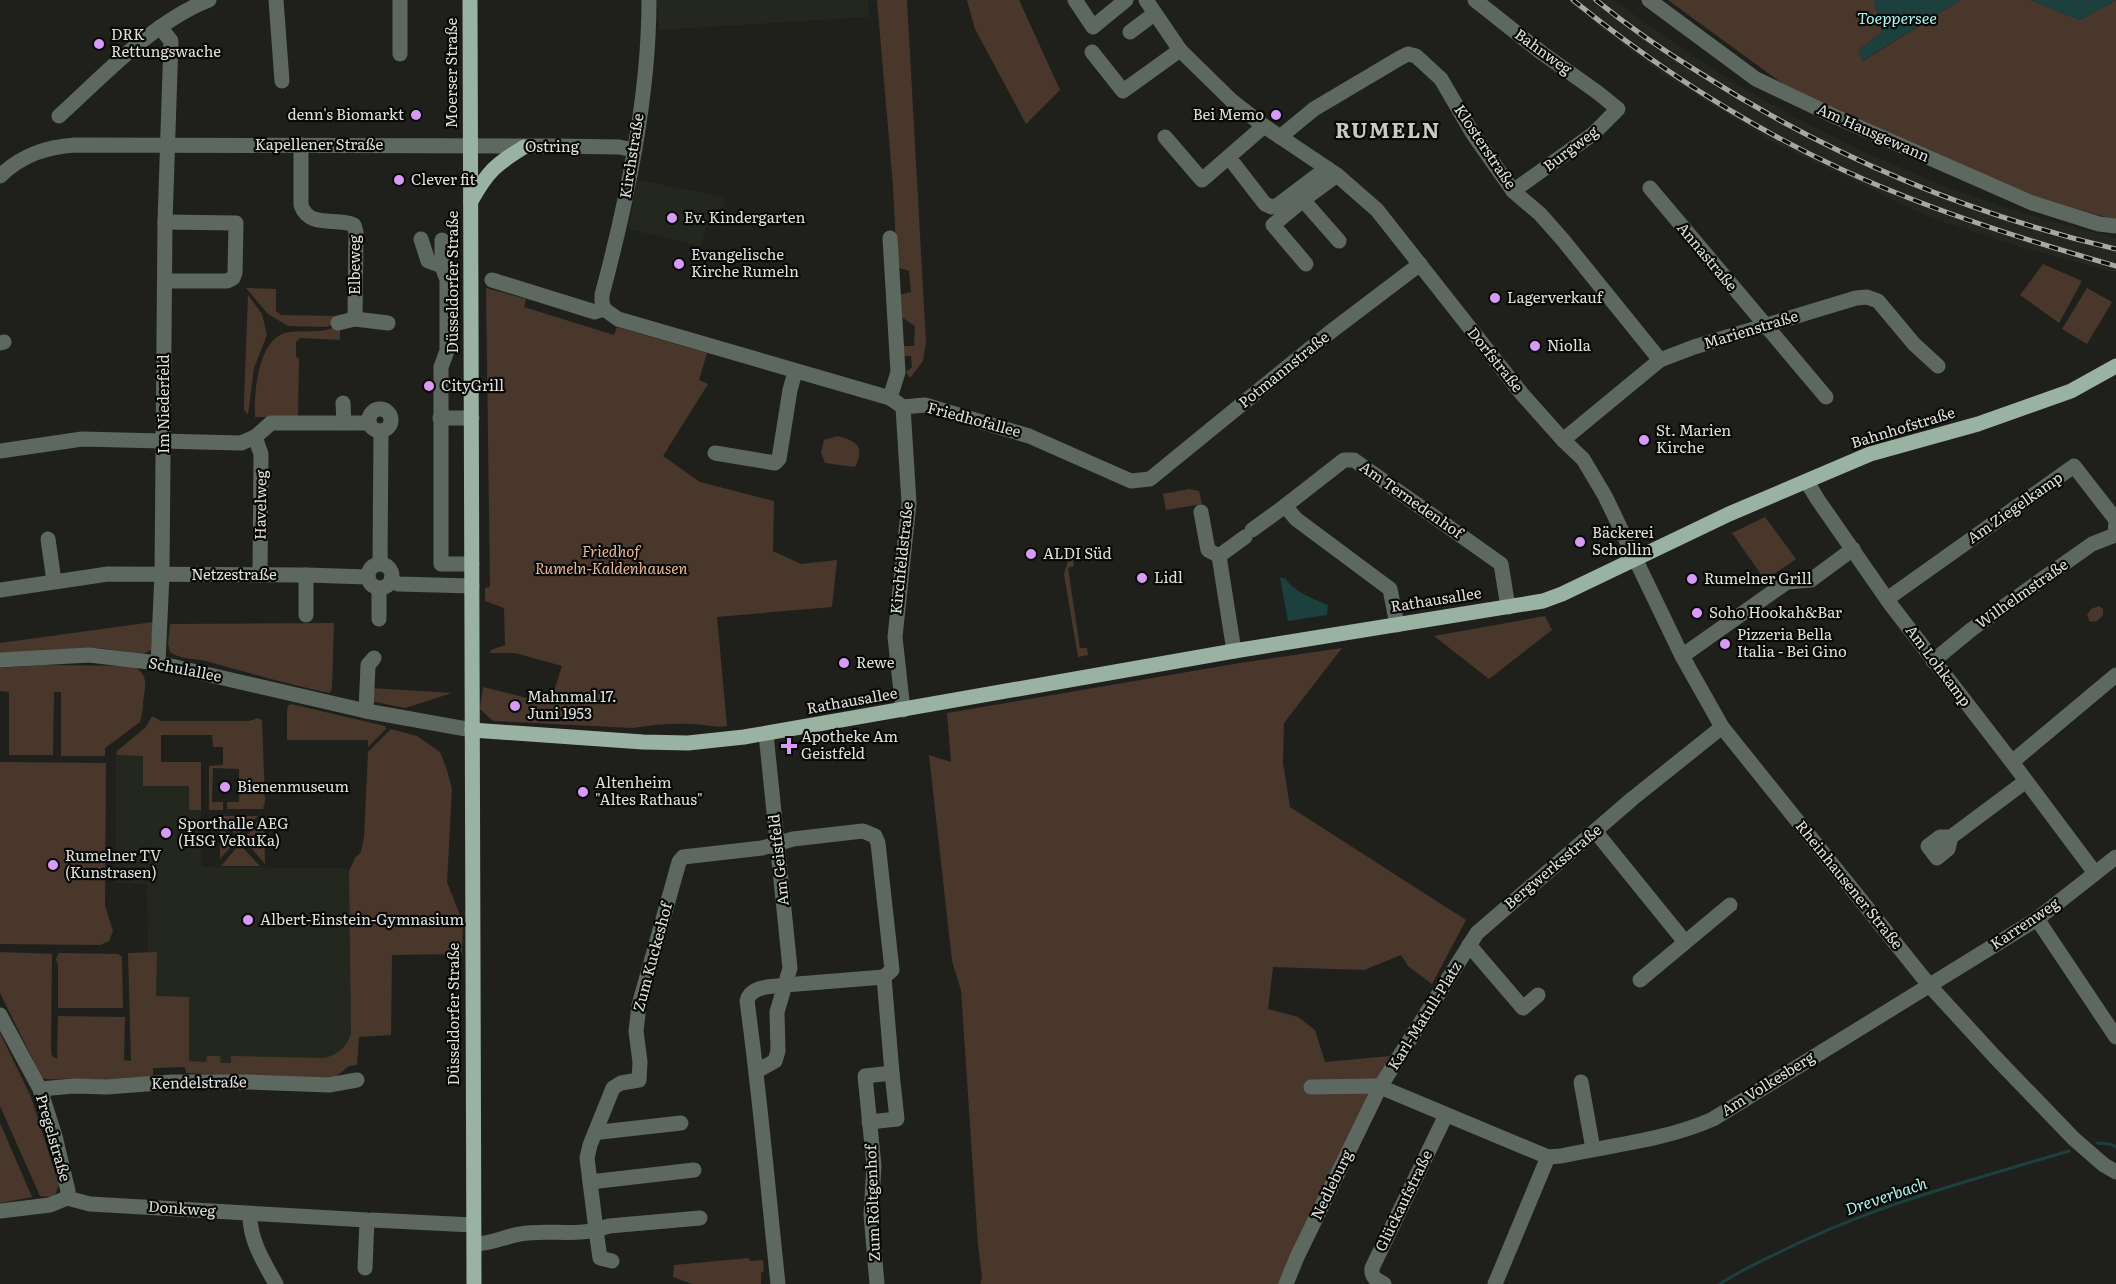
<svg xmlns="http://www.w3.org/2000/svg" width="2116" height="1284" font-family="Literata,serif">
	<rect width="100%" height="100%" fill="#1f201c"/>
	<g fill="#24271d">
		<path d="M 657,0 L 868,0 L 869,17 L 659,30 Z"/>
		<path d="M 1567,0 L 1613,0 L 1727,79 L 1787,113 L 1860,150 L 1941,185 L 2028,215 L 2116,238 L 2116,273 L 2021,247 L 1931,218 L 1773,142 L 1661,73 L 1611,36 Z"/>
		<path d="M 638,180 L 725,197 L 722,213 L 707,223 L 701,246 L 628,229 Z"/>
		<path d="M 116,756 L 143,756 L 189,786 L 189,809 L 201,810 L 202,867 L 345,868 L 349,871 L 351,1034 L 348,1044 L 335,1055 L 326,1058 L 231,1057 L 231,1063 L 220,1063 L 220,1056 L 207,1062 L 188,1061 L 156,996 L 154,952 L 148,952 L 147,884 L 116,883 Z"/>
	</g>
	<g fill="#49372c">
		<path d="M 877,0 L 907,0 L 926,342 L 923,361 L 910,378 L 906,372 L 912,367 L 911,356 L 904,356 L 903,346 L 914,346 L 915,326 L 900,316 L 898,295 L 911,292 L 909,271 L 897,267 L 893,186 Z"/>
		<path d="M 967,0 L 1019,0 L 1060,90 L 1026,124 L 975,29 Z"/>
		<path d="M 1668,0 L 1874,0 L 1882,32 L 1859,50 L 1863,61 L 1960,0 L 2031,0 L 2080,20 L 2116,0 L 2116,220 L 2028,195 L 1794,92 Z"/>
		<path d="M 2043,264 L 2082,281 L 2059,323 L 2020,295 Z"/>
		<path d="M 246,288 L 276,289 L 276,311 L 281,315 L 335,316 L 335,323 L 326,327 L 288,326 L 268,314 Z"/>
		<path d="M 486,288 L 526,299 L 524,307 L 614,335 L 617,327 L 707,353 L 699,380 L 708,384 L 663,456 L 700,482 L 774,501 L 773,551 L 801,564 L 837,560 L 832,607 L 717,617 L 727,726 C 715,728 706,725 694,724 C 673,723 653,724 633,728 L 493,721 L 480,709 L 483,687 L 550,704 L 562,666 L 515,653 L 490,653 L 491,650 L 505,645 L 504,608 L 485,601 L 485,588 L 490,587 Z"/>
		<path d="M 2087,288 L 2112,302 L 2087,344 L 2062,329 Z"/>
		<path d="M 248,295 L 262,314 L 267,335 L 254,368 L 248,415 L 244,410 L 244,400 Z"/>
		<path d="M 337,326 L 340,326 L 340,340 L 300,338 L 296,342 L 296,357 L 299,358 L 298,417 L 255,417 C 254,392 258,335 290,332 C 306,330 322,334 337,326 Z"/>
		<path d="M 838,436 C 857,441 865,447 855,467 L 825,463 L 821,452 L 824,440 Z"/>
		<path d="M 1189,489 L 1199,491 L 1202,504 L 1166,510 L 1163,494 Z"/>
		<path d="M 1765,517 L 1796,559 L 1765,580 L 1732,533 Z"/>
		<path d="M 1071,550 L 1074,566 L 1068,568 L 1080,648 L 1087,648 L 1088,655 L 1078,657 L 1064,574 Z"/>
		<path d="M 2099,606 L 2103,609 L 2103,615 L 2097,621 L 2090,622 L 2087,615 L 2091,609 Z"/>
		<path d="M 1545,616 L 1552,630 L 1489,679 L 1434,636 Z"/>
		<path d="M 153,622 L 151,650 L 143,654 L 99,648 L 0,653 L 0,643 Z"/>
		<path d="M 334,623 L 332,688 L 330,693 C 288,685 247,672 206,661 C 194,658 181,660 170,652 L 168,644 L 170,624 Z"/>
		<path d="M 1342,648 L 1284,723 L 1283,763 L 1290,807 L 1466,920 L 1432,984 L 1408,966 L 1401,955 L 1364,970 L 1273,967 L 1268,1009 L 1298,1017 L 1315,1030 L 1325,1062 L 1390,1056 L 1280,1284 L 980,1284 L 982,1278 L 978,1245 L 961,990 L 952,961 L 929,755 L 951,762 L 947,713 L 1240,663 Z"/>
		<path d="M 44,665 L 134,666 C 152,678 143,690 143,707 C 142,713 142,716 140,722 L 105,748 L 105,756 L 61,756 L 61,692 L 54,692 L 53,755 L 9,755 L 9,692 L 0,691 L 0,668 Z"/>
		<path d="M 371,688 L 452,693 L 405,708 L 370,701 Z"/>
		<path d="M 291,704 L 385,726 L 386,729 L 368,747 L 368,740 L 287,740 L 287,711 L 288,706 Z"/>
		<path d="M 152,716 L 161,721 L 249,721 L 258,718 L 262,720 L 265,801 L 263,809 L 227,809 L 227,802 L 239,802 L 239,769 L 213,768 L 212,802 L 223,802 L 223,810 L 209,810 L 209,766 L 223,765 L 223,747 L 213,747 L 212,735 L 161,735 L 161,762 L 201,762 L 201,810 L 189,810 L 189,786 L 143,786 L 143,756 L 116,755 L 117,751 L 146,727 Z"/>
		<path d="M 391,729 L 417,736 L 440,752 L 447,770 L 452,789 L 447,882 L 463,923 L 462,954 L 392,955 L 391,1035 L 359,1037 L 357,1065 L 349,1066 L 333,1079 L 318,1080 L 186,1073 L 185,1067 L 153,1068 L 153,1076 C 127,1082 103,1079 76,1079 C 64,1078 54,1081 42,1078 L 0,993 L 0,952 L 52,954 L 51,1049 L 52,1056 L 57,1059 L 58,1016 L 125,1017 L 124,1060 L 131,1061 L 128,953 L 157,952 L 156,996 L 189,997 L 189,1061 L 206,1062 L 207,1056 L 220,1056 L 221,1063 L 231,1063 L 231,1056 L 325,1058 C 339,1054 346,1047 351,1034 L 349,871 L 355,858 L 361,852 L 364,837 L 368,752 Z"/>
		<path d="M 0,762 L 106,763 L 105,906 L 113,931 L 109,941 L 100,945 L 0,944 Z"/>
		<path d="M 221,816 L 258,816 L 237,835 L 221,823 Z"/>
		<path d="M 264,816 L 265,864 L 247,843 L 246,838 L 255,824 Z"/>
		<path d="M 220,827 L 234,840 L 234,843 L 220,859 Z"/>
		<path d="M 239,845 L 242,847 L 260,866 L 221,866 Z"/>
		<path d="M 59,953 L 118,954 L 122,957 L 123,1008 L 58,1008 L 58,965 L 56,959 Z"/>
		<path d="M 0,1033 L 31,1097 L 59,1185 L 55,1195 L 50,1197 L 40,1196 L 0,1106 Z"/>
		<path d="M 0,1123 L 32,1197 L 0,1203 Z"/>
		<path d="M 749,1258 L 750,1261 L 763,1260 L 764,1271 L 761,1273 L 761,1284 L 692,1284 L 673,1277 L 674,1265 Z"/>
	</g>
	<g fill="#1b403d">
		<path d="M 1874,0 L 1960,0 L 1862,61 L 1859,50 L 1882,32 Z"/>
		<path d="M 2031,0 L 2116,0 L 2080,20 Z"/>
		<path d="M 1280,578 L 1285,578 C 1295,593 1312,598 1328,605 L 1327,615 L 1288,621 Z"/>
	</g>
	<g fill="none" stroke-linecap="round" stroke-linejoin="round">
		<g stroke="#1b403d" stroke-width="3">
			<path d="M 2097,1143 L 2110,1144 L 2116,1147"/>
			<path d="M 1720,1284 C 1739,1271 1759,1262 1780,1252 C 1872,1206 1971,1180 2069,1151"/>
		</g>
		<g stroke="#5d6860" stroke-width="15">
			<path d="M 276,0 L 282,81"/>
			<path d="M 1075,0 L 1093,27 L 1126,0"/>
			<path d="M 1146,0 L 1180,50 L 1232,101 L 1264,126 L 1337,175 L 1377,210 L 1522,394 L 1563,440 L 1583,459 L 1605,496 L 1682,656 L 1722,727 L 1929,985 L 1995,1057 L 2074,1139 L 2104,1165 L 2116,1172"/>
			<path d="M 1475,0 L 1542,53 L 1597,92 L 1618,109 L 1593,134 L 1513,191"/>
			<path d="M 1649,0 L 1756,79 L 1836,117 L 2032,203 L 2099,224 L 2116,226"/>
			<path d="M 1130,32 L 1154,14"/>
			<path d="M 1092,52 L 1123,91 L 1180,50"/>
			<path d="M 400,54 L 400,0"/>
			<path d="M 59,116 C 102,77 154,21 209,0"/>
			<path d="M 1165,137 L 1202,180 L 1264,126"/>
			<path d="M 1280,137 L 1314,109 L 1400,58 L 1408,54 L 1416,56 L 1441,79 L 1473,134 L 1513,191 L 1540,214 L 1563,240 L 1660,360"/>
			<path d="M 301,145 L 301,205 C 309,229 336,217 354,225 L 356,232 L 355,319 L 388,323"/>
			<path d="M 1234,164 L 1265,204 L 1272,207 L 1278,205 L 1327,168"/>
			<path d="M 0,176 C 22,155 46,147 75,145 L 555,146 L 619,147 L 634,150"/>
			<path d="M 1650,188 L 1826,397"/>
			<path d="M 1303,200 L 1339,241"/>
			<path d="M 890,238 L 898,372 L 890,398"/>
			<path d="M 421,239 L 428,261 L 442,266"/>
			<path d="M 442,240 L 442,266 L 447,280 L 447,351 L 441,367 L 441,564 L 472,564"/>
			<path d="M 1306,264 L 1273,225 L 1303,200 L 1337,175"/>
			<path d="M 492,280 L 595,312 L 604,309"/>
			<path d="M 165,281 L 227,281 L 233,278 L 235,273 L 236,223 L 165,222"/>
			<path d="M 604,309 L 618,319 L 890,398 L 903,407 L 925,405 L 1029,436 L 1131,481 L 1150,479 L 1329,333 L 1420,264"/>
			<path d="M 604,309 L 602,302 L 602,295 C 627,201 649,97 649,0"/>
			<path d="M 338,323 L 355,319"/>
			<path d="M 0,343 L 4,342"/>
			<path d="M 343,403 L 344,423"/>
			<path d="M 903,407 L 909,503 L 895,637 L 903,710"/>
			<circle cx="380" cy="420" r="11"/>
			<path d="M 440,418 L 472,418"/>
			<path d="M 255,437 L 261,454 L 260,575"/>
			<path d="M 1563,440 L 1660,360 L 1694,347 L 1856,298 L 1867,297 L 1878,301 L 1914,344 L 1938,366"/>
			<path d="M 0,451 L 82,439 L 241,443 L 255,437 L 271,423 L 369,423"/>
			<path d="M 715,453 L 775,463 L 779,459 L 790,390 L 795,372"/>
			<path d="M 1807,482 L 1818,500 L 1891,605 L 2012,762 L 2095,873"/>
			<path d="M 1201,512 L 1208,550 L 1219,556"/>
			<path d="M 1252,530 L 1285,506"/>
			<path d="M 48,539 L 54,581"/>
			<path d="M 380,564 L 381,431"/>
			<circle cx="380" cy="576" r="12"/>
			<path d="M 306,575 L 306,615"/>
			<path d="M 391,580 L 398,584 L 472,586"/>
			<path d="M 379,588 L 379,619"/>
			<path d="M 0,590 L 108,574 L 306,575 L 368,577"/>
			<path d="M 1887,599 L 2074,466 L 2116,520 L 2115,535 L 2092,544 L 1972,629 L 1933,661"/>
			<path d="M 1397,625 L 1390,589 L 1296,519 L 1285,506 L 1344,460 L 1354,460 L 1501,564 L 1508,607"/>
			<path d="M 1234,651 L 1219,556 L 1245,537"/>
			<path d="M 1682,656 L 1787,582 L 1811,580 L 1853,549"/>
			<path d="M 0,660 L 89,655 L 158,663 L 366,711 L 472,730"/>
			<path d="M 158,663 L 162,574 L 165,222 L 171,41 L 160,27"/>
			<path d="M 366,711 L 368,665 L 374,658"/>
			<path d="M 766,734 L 790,968 L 785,985 C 772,987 751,985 747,1001 C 760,1095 768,1190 778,1284"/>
			<path d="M 2012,762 L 2116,675"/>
			<path d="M 1595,831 L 1685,942"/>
			<path d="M 1951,837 L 1948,849 L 1937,858 L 1928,846 L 1940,837 L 1951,837 L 2026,781"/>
			<path d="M 2037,919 L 2116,1037"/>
			<path d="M 1469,945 L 1523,1008 L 1538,995"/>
			<path d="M 1640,980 L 1730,905"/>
			<path d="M 0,1015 L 40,1089 L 55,1136 L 68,1191 L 67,1198"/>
			<path d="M 757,1071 L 775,1061 L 778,1051 L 777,1012 L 785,985 L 884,977"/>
			<path d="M 1581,1082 L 1593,1149"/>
			<path d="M 1311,1087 L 1378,1086 L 1548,1157 L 1561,1156 C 1612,1145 1666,1140 1713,1119 L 2037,919 L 2116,857"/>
			<path d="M 40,1089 L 74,1086 L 107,1087 L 172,1082 L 246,1082 L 329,1085 L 357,1080"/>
			<path d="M 869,1122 L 897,1119 L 892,1073"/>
			<path d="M 596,1131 L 601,1132 L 681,1123"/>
			<path d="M 590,1182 L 694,1170"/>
			<path d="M 0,1211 L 50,1205 L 67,1198 L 90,1204 L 367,1220 L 365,1268"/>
			<path d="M 250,1214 C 249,1239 264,1263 276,1284"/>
			<path d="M 372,1220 L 473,1225"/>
			<path d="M 474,1244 C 492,1244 503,1237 520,1234 C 545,1229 571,1236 596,1230 L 587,1158 L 590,1145 L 613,1088 L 621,1083 L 639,1080 L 640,1062 L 636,1031 L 639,1005 L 679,862 L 683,857 L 762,848 L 793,839 L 863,831 L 875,836 L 878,843 L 892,970 L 884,977 L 892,1073 L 865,1076 L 874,1166 L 871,1214 L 877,1284"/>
			<path d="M 612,1261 L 600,1258 L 596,1230 L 609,1226 L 700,1218"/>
			<path d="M 1286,1284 L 1297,1257 L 1380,1087 L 1477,933 L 1632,799 L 1722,727"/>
			<path d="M 1384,1284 C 1376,1280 1371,1277 1372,1268 L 1446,1115"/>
			<path d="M 1495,1284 L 1548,1157"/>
		</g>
		<g stroke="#9ab2a1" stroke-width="15">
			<path d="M 470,0 L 474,1284"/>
			<path d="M 471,201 C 488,171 495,165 524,147"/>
			<path d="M 472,730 L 643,742 L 688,743 L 744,737 L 1234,651 L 1543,601 L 1562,594 L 1729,514 L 1870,454 L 1978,424 L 2071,391 L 2116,366"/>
		</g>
		<defs>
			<g id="rail">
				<path d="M 1573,0 C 1674,82 1788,151 1909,198 C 1977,225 2046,246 2116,266"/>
				<path d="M 1596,0 C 1629,27 1664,51 1700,73 C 1828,155 1968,214 2116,249"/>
			</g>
		</defs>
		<use href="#rail" stroke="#a7a8a5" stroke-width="5"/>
		<use href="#rail" stroke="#090a08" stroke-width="3" stroke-dasharray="9" stroke-linecap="butt"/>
	</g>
	<g fill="#d99af7" stroke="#090a08" stroke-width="2">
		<circle cx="99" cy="44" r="6"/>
		<circle cx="416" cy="115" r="6"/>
		<circle cx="1276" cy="115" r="6"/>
		<circle cx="399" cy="180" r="6"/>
		<circle cx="672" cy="218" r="6"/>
		<circle cx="679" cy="264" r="6"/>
		<circle cx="1495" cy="298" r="6"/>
		<circle cx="1535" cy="346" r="6"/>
		<circle cx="429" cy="386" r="6"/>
		<circle cx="1644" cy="440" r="6"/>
		<circle cx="1580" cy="542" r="6"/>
		<circle cx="1031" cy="554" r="6"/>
		<circle cx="1142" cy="578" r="6"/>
		<circle cx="1692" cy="579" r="6"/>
		<circle cx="1697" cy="613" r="6"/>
		<circle cx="1725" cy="644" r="6"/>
		<circle cx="844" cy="663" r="6"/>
		<circle cx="515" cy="706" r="6"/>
		<path d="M786 737h6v6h6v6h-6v6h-6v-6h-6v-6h6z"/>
		<circle cx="225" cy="787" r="6"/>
		<circle cx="583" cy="792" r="6"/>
		<circle cx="166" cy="833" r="6"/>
		<circle cx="53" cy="865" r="6"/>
		<circle cx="248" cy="920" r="6"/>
	</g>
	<g text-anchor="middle" stroke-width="4.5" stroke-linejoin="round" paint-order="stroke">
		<g font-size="15" fill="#e0e1de" stroke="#090a08" text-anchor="start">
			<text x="111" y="40">DRK<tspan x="111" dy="17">Rettungswache</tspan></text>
			<text x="404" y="120" text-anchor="end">denn's Biomarkt</text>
			<text x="1264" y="120" text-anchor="end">Bei Memo</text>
			<text x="411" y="185">Clever fit</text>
			<text x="684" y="223">Ev. Kindergarten</text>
			<text x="691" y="260">Evangelische<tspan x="691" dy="17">Kirche Rumeln</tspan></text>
			<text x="1507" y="303">Lagerverkauf</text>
			<text x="1547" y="351">Niolla</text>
			<text x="441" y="391">CityGrill</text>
			<text x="1656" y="436">St. Marien<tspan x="1656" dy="17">Kirche</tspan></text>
			<text x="1592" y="538">Bäckerei<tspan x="1592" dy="17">Schollin</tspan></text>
			<text x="1043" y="559">ALDI Süd</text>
			<text x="1154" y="583">Lidl</text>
			<text x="1704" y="584">Rumelner Grill</text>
			<text x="1709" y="618">Soho Hookah&amp;Bar</text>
			<text x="1737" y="640">Pizzeria Bella<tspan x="1737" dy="17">Italia - Bei Gino</tspan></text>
			<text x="856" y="668">Rewe</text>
			<text x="527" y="702">Mahnmal 17.<tspan x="527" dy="17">Juni 1953</tspan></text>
			<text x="801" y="742">Apotheke Am<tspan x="801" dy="17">Geistfeld</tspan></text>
			<text x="595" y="788">Altenheim<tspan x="595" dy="17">"Altes Rathaus"</tspan></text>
			<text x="237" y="792">Bienenmuseum</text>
			<text x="178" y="829">Sporthalle AEG<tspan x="178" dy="17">(HSG VeRuKa)</tspan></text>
			<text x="65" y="861">Rumelner TV<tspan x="65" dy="17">(Kunstrasen)</tspan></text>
			<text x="260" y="925">Albert-Einstein-Gymnasium</text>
		</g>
		<g font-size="15" fill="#e0e1de" stroke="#090a08">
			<text transform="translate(1543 52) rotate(36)" y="5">Bahnweg</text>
			<text transform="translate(452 73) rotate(-90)" y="5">Moerser Straße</text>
			<text transform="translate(1873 133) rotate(24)" y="5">Am Hausgewann</text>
			<text x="319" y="150">Kapellener Straße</text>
			<text x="552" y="152">Ostring</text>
			<text transform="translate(1485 147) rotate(56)" y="5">Klosterstraße</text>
			<text transform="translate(1571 149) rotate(-37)" y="5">Burgweg</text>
			<text transform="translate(632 156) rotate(-81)" y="5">Kirchstraße</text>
			<text transform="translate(1707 257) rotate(50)" y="5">Annastraße</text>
			<text transform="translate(355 265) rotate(-90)" y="5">Elbeweg</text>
			<text transform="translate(453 282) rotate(-90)" y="5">Düsseldorfer Straße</text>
			<text transform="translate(1751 330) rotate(-17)" y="5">Marienstraße</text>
			<text transform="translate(1495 360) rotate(51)" y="5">Dorfstraße</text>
			<text transform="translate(1284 370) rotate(-39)" y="5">Potmannstraße</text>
			<text transform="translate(164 404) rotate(-90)" y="5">Im Niederfeld</text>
			<text transform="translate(974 420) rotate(15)" y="5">Friedhofallee</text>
			<text transform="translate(1903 428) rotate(-17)" y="5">Bahnhofstraße</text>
			<text transform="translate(1411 500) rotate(35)" y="5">Am Ternedenhof</text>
			<text transform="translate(261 505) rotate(-89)" y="5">Havelweg</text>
			<text transform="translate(2015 508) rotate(-35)" y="5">Am Ziegelkamp</text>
			<text transform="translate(902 558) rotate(-84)" y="5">Kirchfeldstraße</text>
			<text x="234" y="580">Netzestraße</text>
			<text transform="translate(2022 594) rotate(-35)" y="5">Wilhelmstraße</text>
			<text transform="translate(1436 600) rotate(-9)" y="5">Rathausallee</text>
			<text transform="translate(1938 666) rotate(53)" y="5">Am Lohkamp</text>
			<text transform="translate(185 670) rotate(11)" y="5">Schulallee</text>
			<text transform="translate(852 701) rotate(-10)" y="5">Rathausallee</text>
			<text transform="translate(779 860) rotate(-96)" y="5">Am Geistfeld</text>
			<text transform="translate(1553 867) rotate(-40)" y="5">Bergwerksstraße</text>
			<text transform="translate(1849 885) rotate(51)" y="5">Rheinhausener Straße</text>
			<text transform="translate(2025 924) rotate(-34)" y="5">Karrenweg</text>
			<text transform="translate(653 957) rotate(-75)" y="5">Zum Kuckeshof</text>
			<text transform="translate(454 1014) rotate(-90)" y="5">Düsseldorfer Straße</text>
			<text transform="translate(1425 1016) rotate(-58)" y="5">Karl-Matull-Platz</text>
			<text transform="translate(199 1083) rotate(-1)" y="5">Kendelstraße</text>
			<text transform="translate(1768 1084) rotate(-32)" y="5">Am Volkesberg</text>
			<text transform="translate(53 1138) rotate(74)" y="5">Pregelstraße</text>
			<text transform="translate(1332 1185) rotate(-64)" y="5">Nedleburg</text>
			<text transform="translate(1404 1201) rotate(-64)" y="5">Glückaufstraße</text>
			<text transform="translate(873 1203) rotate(-92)" y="5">Zum Röltgenhof</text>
			<text transform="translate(182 1209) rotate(4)" y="5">Donkweg</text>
		</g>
		<g font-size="15" font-style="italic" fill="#e9b797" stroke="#090a08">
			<text x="611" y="557">Friedhof<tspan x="611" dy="17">Rumeln-Kaldenhausen</tspan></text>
		</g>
		<g font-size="16" font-style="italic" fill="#acf4ee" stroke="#090a08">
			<text x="1897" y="24">Toeppersee</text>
			<text transform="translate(1886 1196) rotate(-19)" y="6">Dreverbach</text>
		</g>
		<g font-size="21" font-weight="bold" letter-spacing="1.5" fill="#c8cac4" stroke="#090a08">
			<text x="1388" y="138">RUMELN</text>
		</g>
	</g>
</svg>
